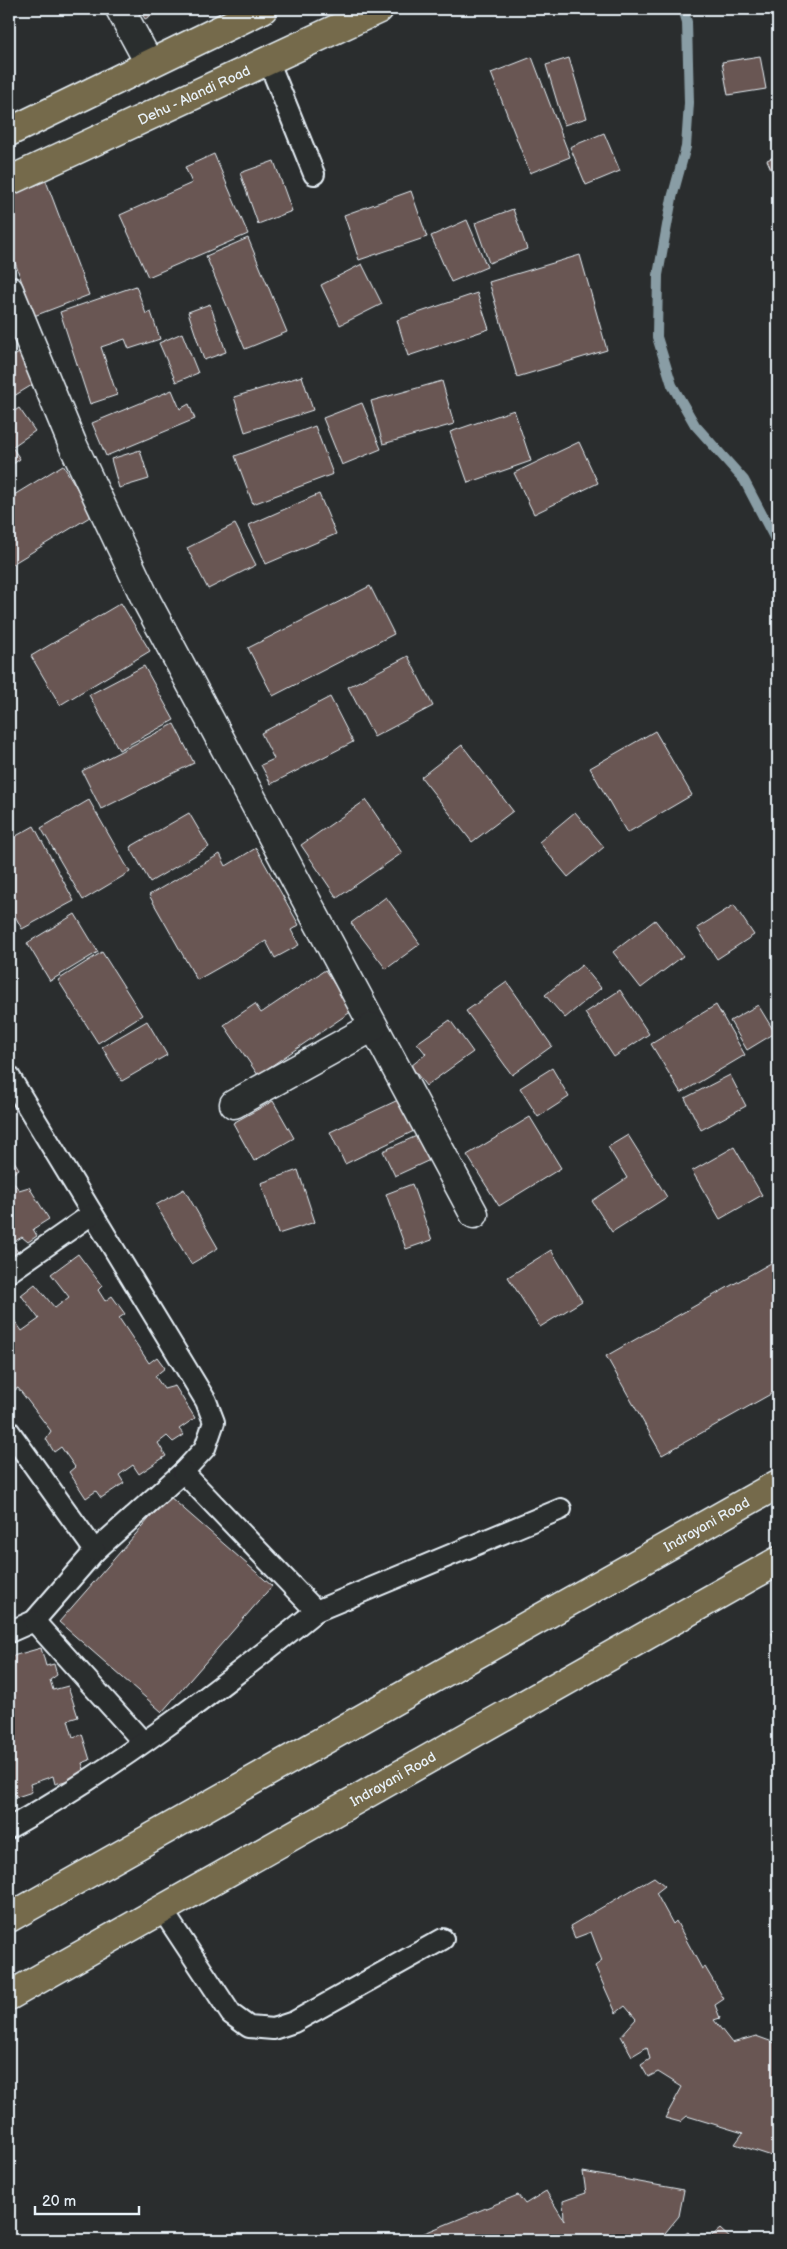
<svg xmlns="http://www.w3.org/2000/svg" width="787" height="2249" font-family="'Balsamiq Sans',sans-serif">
	<rect width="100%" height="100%" fill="#2a2d2e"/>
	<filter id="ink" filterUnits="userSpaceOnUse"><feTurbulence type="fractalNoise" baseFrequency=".02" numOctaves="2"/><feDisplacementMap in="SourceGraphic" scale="10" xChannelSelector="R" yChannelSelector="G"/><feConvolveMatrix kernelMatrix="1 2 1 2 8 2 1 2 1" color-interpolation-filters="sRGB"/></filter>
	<g filter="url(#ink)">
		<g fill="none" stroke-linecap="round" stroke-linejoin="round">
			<path stroke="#899da5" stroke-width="10" d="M 683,9 L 687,22 L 689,103 L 686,147 L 672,198 L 658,275 L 657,337 L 672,385 L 695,425 L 744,480 L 778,545"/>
		</g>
		<g fill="#695752" stroke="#e8f1f8">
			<path d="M 139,9 L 164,9 L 145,19 Z"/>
			<path d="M 760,56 L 766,89 L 728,95 L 722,62 Z"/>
			<path d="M 532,57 L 570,157 L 530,173 L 491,73 Z"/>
			<path d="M 569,58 L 587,118 L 564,125 L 546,65 Z"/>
			<path d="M 604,133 L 620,171 L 586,185 L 570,147 Z"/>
			<path d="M 214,154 L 248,234 L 148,277 L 120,215 L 192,183 L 185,167 Z"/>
			<path d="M 778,155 L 778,185 L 767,160 Z"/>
			<path d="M 274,161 L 292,211 L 258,224 L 240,173 Z"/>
			<path d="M 46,181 L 89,295 L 34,316 L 9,246 L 9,196 Z"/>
			<path d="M 411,191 L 427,237 L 359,260 L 344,215 Z"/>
			<path d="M 513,209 L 527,249 L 489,263 L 475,223 Z"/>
			<path d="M 467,220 L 487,267 L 451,282 L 431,236 Z"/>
			<path d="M 248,238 L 287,332 L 245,349 L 206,256 Z"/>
			<path d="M 580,255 L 607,350 L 517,377 L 489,282 Z"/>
			<path d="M 362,264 L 382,304 L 340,325 L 321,285 Z"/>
			<path d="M 136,286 L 146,314 L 151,312 L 160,339 L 129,349 L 125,339 L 101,347 L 117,395 L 90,404 L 60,312 Z"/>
			<path d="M 477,293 L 489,329 L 408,356 L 397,320 Z"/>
			<path d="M 210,304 L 226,352 L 204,360 L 188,312 Z"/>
			<path d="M 182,333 L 198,373 L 176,382 L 159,343 Z"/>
			<path d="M 19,353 L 37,382 L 9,399 L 9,359 Z"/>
			<path d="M 302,376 L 313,410 L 245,432 L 234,397 Z"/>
			<path d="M 442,381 L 454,424 L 383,444 L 371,401 Z"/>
			<path d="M 172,390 L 180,409 L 189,404 L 195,419 L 106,456 L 92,423 Z"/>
			<path d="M 362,403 L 381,449 L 342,465 L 323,418 Z"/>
			<path d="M 19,408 L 35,431 L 12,447 L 20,459 L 9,467 L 9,415 Z"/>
			<path d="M 514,410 L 531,461 L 468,483 L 450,432 Z"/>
			<path d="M 315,426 L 333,474 L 253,504 L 235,456 Z"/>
			<path d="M 579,442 L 598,483 L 534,514 L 514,473 Z"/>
			<path d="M 140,450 L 149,479 L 119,488 L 111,459 Z"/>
			<path d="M 63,465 L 93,515 L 9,566 L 9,498 Z"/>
			<path d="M 319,494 L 336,534 L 266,564 L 249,525 Z"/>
			<path d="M 235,524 L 256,565 L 208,589 L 187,548 Z"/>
			<path d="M 370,586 L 394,634 L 273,696 L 248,648 Z"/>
			<path d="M 121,603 L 150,651 L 60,705 L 31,656 Z"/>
			<path d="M 408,656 L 433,706 L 374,737 L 348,687 Z"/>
			<path d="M 144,666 L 174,720 L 119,750 L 89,695 Z"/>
			<path d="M 330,697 L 353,742 L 271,784 L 261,765 L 274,759 L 261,733 Z"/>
			<path d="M 174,724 L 194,763 L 101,809 L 82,771 Z"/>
			<path d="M 655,731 L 692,795 L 627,833 L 590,768 Z"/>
			<path d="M 462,745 L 513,811 L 472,842 L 421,777 Z"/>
			<path d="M 89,800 L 130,872 L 83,900 L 41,828 Z"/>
			<path d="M 366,800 L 402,853 L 337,898 L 301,845 Z"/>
			<path d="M 575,812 L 604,847 L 568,877 L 539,842 Z"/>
			<path d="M 189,813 L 209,847 L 150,882 L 130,847 Z"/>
			<path d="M 34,826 L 74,901 L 22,929 L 9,905 L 9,840 Z"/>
			<path d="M 256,848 L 299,925 L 291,930 L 299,945 L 275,958 L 266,941 L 197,980 L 149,895 L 220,854 L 226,866 Z"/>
			<path d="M 386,897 L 420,944 L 386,969 L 351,923 Z"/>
			<path d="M 734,905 L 754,935 L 717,959 L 697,928 Z"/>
			<path d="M 75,914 L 98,952 L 50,981 L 27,943 Z"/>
			<path d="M 655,920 L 683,956 L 641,988 L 613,952 Z"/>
			<path d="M 102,952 L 142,1015 L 98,1043 L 58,980 Z"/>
			<path d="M 582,965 L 601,988 L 565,1018 L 545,995 Z"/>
			<path d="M 325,970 L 352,1011 L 258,1075 L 224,1025 L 255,1004 L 261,1013 Z"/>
			<path d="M 507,982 L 552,1046 L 512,1075 L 466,1011 Z"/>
			<path d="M 620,990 L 649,1034 L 614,1057 L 585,1013 Z"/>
			<path d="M 716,1005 L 745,1055 L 681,1093 L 651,1044 Z"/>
			<path d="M 758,1005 L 775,1033 L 747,1050 L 730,1021 Z"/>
			<path d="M 450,1020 L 473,1052 L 426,1086 L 411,1066 L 426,1054 L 417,1043 Z"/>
			<path d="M 147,1021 L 167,1055 L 122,1081 L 102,1047 Z"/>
			<path d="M 552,1068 L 569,1097 L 538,1117 L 520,1088 Z"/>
			<path d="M 730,1075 L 746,1106 L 701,1130 L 685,1098 Z"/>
			<path d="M 398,1100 L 414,1131 L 345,1164 L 330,1132 Z"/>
			<path d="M 273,1101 L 294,1138 L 254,1161 L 233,1123 Z"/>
			<path d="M 530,1117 L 561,1168 L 499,1206 L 467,1155 Z"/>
			<path d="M 421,1134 L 432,1159 L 395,1176 L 383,1151 Z"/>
			<path d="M 628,1135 L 667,1197 L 612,1232 L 592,1201 L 627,1178 L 608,1147 Z"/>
			<path d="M 734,1147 L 762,1195 L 720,1219 L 692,1171 Z"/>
			<path d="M 12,1158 L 19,1169 L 9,1176 L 19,1190 L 29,1187 L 49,1219 L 33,1229 L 37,1236 L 28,1242 L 22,1237 L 12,1243 L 21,1257 L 9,1265 L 9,1160 Z"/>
			<path d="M 298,1170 L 315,1222 L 278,1234 L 261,1183 Z"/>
			<path d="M 412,1184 L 432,1240 L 406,1249 L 386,1194 Z"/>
			<path d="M 184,1189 L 218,1248 L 191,1264 L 156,1205 Z"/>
			<path d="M 551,1250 L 582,1301 L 540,1327 L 508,1277 Z"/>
			<path d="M 78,1254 L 102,1286 L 98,1290 L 105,1301 L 112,1296 L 125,1314 L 119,1318 L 149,1363 L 157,1357 L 165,1368 L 155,1376 L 164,1389 L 175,1386 L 195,1418 L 179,1429 L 184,1435 L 173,1442 L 167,1436 L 158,1443 L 166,1456 L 139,1474 L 133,1465 L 119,1475 L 124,1483 L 101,1498 L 96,1491 L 86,1498 L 69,1472 L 75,1467 L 61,1447 L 54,1452 L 46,1439 L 51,1431 L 18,1388 L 11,1392 L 9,1389 L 9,1313 L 22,1331 L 39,1319 L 21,1295 L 35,1284 L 55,1308 L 69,1297 L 51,1274 Z"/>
			<path d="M 778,1259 L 778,1390 L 662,1455 L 606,1356 Z"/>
			<path d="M 169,1496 L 272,1586 L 162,1712 L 59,1622 Z"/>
			<path d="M 778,1631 L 778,1656 L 772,1633 Z"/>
			<path d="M 41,1648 L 46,1666 L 54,1664 L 57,1675 L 50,1680 L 53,1690 L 68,1686 L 78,1717 L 68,1720 L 73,1737 L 82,1734 L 90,1760 L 82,1763 L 86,1775 L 55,1784 L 53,1776 L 30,1784 L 32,1792 L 17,1797 L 11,1789 L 9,1790 L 9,1657 Z"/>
			<path d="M 654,1877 L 665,1886 L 656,1893 L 673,1924 L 676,1921 L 702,1969 L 705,1967 L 724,1999 L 715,2005 L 720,2018 L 714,2020 L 732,2043 L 756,2036 L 778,2044 L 778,2158 L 735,2144 L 743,2133 L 687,2116 L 680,2122 L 665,2118 L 682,2087 L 658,2072 L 648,2077 L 641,2065 L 650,2059 L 647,2047 L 632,2056 L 621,2036 L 636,2019 L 625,2006 L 616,2013 L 595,1966 L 602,1961 L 591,1932 L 575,1938 L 570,1926 Z"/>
			<path d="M 583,2172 L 684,2190 L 679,2216 L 665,2233 L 670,2240 L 425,2240 L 422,2234 L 518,2195 L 525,2204 L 546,2191 L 564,2220 L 563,2201 L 586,2193 Z"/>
			<path d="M 720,2229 L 732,2240 L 707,2240 Z"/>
			<path d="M 688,2232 L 696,2240 L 677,2240 Z"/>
		</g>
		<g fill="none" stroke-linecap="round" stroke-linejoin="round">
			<defs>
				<g id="service">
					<path d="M 268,60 L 314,174"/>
					<path d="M 9,1076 L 206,1401 L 214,1422 L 205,1448 L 183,1472 L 95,1551 L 34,1621 L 9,1632"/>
					<path d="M 9,1272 L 92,1214"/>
					<path d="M 9,1431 L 95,1551"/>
					<path d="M 316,1611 L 561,1509"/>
					<path d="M 34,1621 L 143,1742"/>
					<path d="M 9,1828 C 118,1767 219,1689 316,1611 L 183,1472"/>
					<path d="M 161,1908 L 231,2014 L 249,2027 L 273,2029 L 294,2022 L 443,1939"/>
				</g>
				<g id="minor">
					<path d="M 120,9 L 149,63"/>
					<path d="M 9,290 L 72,443 L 147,602 L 474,1214"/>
					<path d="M 234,1104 L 373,1027"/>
				</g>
				<g id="primary">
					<path d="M 9,132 L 263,9"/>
					<path id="s1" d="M 9,181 L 379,9"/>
					<path id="s2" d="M 9,1918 L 778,1484"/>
					<path id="s3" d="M 9,1996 L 778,1561"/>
				</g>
			</defs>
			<use href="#service" stroke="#e8f1f8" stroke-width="24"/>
			<use href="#minor" stroke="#e8f1f8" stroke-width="31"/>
			<use href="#primary" stroke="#e8f1f8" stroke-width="31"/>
			<use href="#service" stroke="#2a2d2e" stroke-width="20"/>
			<use href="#minor" stroke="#2a2d2e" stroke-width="28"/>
			<use href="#primary" stroke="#746b4b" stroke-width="28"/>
		</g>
	</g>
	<g text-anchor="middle" stroke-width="5" stroke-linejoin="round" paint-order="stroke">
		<g font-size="14" fill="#e8f1f8" stroke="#2a2d2e">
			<text dy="5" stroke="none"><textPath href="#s1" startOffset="204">Dehu - Alandi Road</textPath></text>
			<text dy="5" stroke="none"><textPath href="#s2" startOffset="801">Indrayani Road</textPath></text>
			<text dy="5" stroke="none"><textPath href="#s3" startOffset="441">Indrayani Road</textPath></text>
		</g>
	</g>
	<rect width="787" height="2249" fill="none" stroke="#2a2d2e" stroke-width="30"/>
	<rect x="15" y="15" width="757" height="2219" fill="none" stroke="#e8f1f8" stroke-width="2" filter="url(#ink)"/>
	<path d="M35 2206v8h104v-8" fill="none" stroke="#e8f1f8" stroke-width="2.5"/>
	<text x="42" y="2206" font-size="15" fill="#e8f1f8" stroke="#2a2d2e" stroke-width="4" paint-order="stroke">20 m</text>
</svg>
